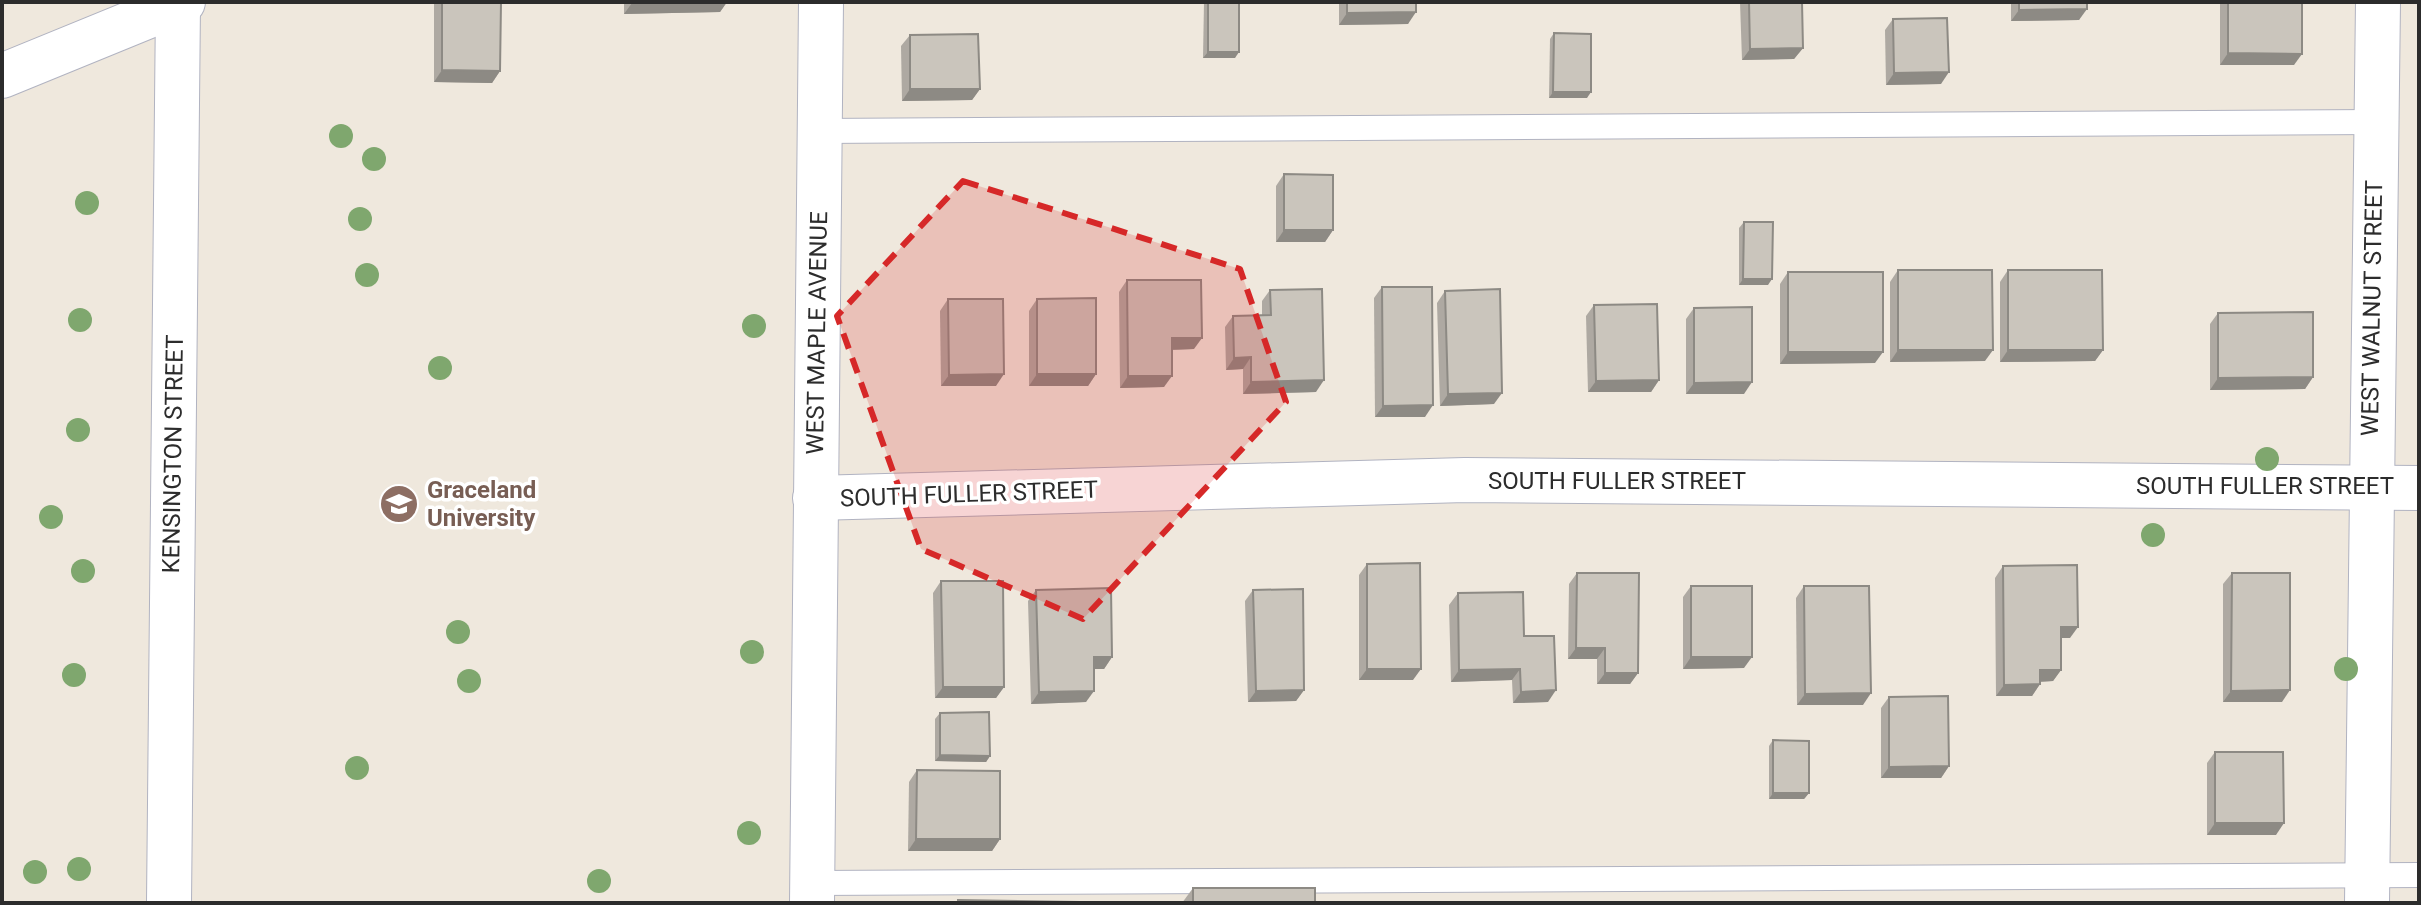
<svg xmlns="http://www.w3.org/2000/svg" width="2421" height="905" font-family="Roboto,sans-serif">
	<rect width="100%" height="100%" fill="#efe8dd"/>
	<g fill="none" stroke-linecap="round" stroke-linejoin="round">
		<defs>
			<g id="service">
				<path d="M 819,131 L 2376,122"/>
				<path d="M 812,883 L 2419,875"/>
			</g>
			<g id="minor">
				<path d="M 2,76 L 183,2"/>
				<path d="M 815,498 L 1465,480 L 2419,488"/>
				<path d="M 169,903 L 178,4"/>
				<path d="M 812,903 L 821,2"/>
				<path d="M 2367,903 L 2378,2"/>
			</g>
		</defs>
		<use href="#service" stroke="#b1b3c1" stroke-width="26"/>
		<use href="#minor" stroke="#b1b3c1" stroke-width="46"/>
		<use href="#service" stroke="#fff" stroke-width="24"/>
		<use href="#minor" stroke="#fff" stroke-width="44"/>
	</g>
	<g fill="#7fa76e">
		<circle cx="341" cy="136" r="12"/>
		<circle cx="374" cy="159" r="12"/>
		<circle cx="87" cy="203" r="12"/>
		<circle cx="360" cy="219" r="12"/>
		<circle cx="367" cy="275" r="12"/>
		<circle cx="80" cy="320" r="12"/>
		<circle cx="754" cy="326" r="12"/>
		<circle cx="440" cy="368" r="12"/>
		<circle cx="78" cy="430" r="12"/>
		<circle cx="2267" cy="459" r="12"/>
		<circle cx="51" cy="517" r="12"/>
		<circle cx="2153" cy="535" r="12"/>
		<circle cx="83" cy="571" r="12"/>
		<circle cx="458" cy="632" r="12"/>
		<circle cx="752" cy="652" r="12"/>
		<circle cx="2346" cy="669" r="12"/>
		<circle cx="74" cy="675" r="12"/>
		<circle cx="469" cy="681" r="12"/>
		<circle cx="357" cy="768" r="12"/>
		<circle cx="749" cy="833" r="12"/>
		<circle cx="79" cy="869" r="12"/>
		<circle cx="35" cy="872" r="12"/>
		<circle cx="599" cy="881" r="12"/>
	</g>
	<g fill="#aea9a2">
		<path d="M 434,2 L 501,2 L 500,71 L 492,83 L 434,82 Z"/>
		<path d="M 624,2 L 727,2 L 720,12 L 624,14 Z"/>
		<path d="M 1204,2 L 1239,2 L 1235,58 L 1203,58 Z"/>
		<path d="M 1339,2 L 1416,2 L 1408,24 L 1339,25 Z"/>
		<path d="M 1740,2 L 1802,2 L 1803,48 L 1794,59 L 1742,60 Z"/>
		<path d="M 2011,2 L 2087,2 L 2079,20 L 2011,21 Z"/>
		<path d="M 2220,2 L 2302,2 L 2294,65 L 2220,65 Z"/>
		<path d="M 1893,19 L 1941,84 L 1886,85 L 1885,30 Z"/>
		<path d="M 1554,33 L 1587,98 L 1549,98 L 1550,39 Z"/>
		<path d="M 910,35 L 980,89 L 972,100 L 902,101 L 901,46 Z"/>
		<path d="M 1284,174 L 1333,230 L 1325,242 L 1276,242 L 1276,186 Z"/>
		<path d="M 1744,222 L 1768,285 L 1739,285 L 1739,228 Z"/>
		<path d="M 1898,270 L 1985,361 L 1890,362 L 1890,282 Z"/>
		<path d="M 2008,270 L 2103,350 L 2095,361 L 2000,362 L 2000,282 Z"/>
		<path d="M 1788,272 L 1875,363 L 1780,364 L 1780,284 Z"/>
		<path d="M 1127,280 L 1194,349 L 1172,350 L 1164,387 L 1120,388 L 1119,292 Z"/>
		<path d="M 1382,287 L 1425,417 L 1375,417 L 1374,298 Z"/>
		<path d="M 1270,290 L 1316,392 L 1243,394 L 1243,369 L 1226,370 L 1225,327 L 1233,316 L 1262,315 L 1262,301 Z"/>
		<path d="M 1445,291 L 1494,404 L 1440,406 L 1437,303 Z"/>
		<path d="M 948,299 L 996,386 L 941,386 L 940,311 Z"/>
		<path d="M 1037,299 L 1096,374 L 1088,386 L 1029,386 L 1029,311 Z"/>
		<path d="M 1594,305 L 1659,380 L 1651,392 L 1588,392 L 1586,316 Z"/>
		<path d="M 1694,308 L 1744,394 L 1686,394 L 1686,319 Z"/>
		<path d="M 2218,313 L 2313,377 L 2305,389 L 2210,390 L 2210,324 Z"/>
		<path d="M 1367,564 L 1413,680 L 1359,680 L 1359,575 Z"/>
		<path d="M 2003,566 L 2070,638 L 2061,638 L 2061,670 L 2053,681 L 2040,682 L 2040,684 L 2032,696 L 1996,696 L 1995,578 Z"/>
		<path d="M 1577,573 L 1638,673 L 1630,684 L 1597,684 L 1597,659 L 1568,659 L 1569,584 Z"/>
		<path d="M 2232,573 L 2282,702 L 2223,702 L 2223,584 Z"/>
		<path d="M 941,581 L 1004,687 L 996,698 L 935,698 L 933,593 Z"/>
		<path d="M 1691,586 L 1744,668 L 1683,669 L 1683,597 Z"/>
		<path d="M 1804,586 L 1863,705 L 1797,705 L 1796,598 Z"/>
		<path d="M 1036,590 L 1112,657 L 1104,669 L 1094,669 L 1086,702 L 1031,704 L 1028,601 Z"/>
		<path d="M 1253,590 L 1304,690 L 1296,701 L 1248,702 L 1245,601 Z"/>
		<path d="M 1458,593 L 1524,636 L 1548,702 L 1513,703 L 1512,680 L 1451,682 L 1449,605 Z"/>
		<path d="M 1889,697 L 1949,766 L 1941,778 L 1881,778 L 1881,708 Z"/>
		<path d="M 940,713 L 990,756 L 986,762 L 935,761 L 935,719 Z"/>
		<path d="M 1773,740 L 1809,793 L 1804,799 L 1769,799 L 1769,746 Z"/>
		<path d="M 2215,752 L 2276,835 L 2207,835 L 2207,763 Z"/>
		<path d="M 917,770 L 1000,839 L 992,851 L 908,851 L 909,782 Z"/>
		<path d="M 1193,888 L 1315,903 L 1182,903 Z"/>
	</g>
	<g fill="#8d8a84">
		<path d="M 727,2 L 720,12 L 624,14 L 632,3 Z"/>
		<path d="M 2087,9 L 2079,20 L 2011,21 L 2019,10 Z"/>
		<path d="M 1416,12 L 1408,24 L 1339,25 L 1347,13 Z"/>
		<path d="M 1803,48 L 1794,59 L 1742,60 L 1750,49 Z"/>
		<path d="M 1208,52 L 1239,52 L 1235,58 L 1203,58 Z"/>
		<path d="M 2228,53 L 2302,54 L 2294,65 L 2220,65 Z"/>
		<path d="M 442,70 L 500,71 L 492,83 L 434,82 Z"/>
		<path d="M 1949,72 L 1941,84 L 1886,85 L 1894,73 Z"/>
		<path d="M 910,89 L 980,89 L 972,100 L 902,101 Z"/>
		<path d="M 1553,92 L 1591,92 L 1587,98 L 1549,98 Z"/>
		<path d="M 1284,230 L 1333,230 L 1325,242 L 1276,242 Z"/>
		<path d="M 1743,279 L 1772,279 L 1768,285 L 1739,285 Z"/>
		<path d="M 1172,338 L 1202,338 L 1194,349 L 1164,350 Z"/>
		<path d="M 1898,350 L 1993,350 L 1985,361 L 1890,362 Z"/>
		<path d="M 2008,350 L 2103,350 L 2095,361 L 2000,362 Z"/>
		<path d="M 1788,352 L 1883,352 L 1875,363 L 1780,364 Z"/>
		<path d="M 1251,357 L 1243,369 L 1226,370 L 1234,358 Z"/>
		<path d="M 1004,374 L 996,386 L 941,386 L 949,375 Z"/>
		<path d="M 1037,374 L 1096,374 L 1088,386 L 1029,386 Z"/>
		<path d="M 1128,376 L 1172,376 L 1164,387 L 1120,388 Z"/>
		<path d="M 2313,377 L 2305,389 L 2210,390 L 2218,378 Z"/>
		<path d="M 1324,380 L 1316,392 L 1243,394 L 1251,382 Z"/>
		<path d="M 1659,380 L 1651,392 L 1588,392 L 1596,381 Z"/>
		<path d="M 1752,382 L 1744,394 L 1686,394 L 1694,383 Z"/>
		<path d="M 1502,393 L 1494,404 L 1440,406 L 1448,394 Z"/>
		<path d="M 1433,405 L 1425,417 L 1375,417 L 1383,406 Z"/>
		<path d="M 2061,627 L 2078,627 L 2070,638 L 2053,638 Z"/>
		<path d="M 1576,648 L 1605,648 L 1597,659 L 1568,659 Z"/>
		<path d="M 1094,657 L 1112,657 L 1104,669 L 1086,669 Z"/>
		<path d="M 1691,657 L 1752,657 L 1744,668 L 1683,669 Z"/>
		<path d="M 1367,669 L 1421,669 L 1413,680 L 1359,680 Z"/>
		<path d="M 1520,669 L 1512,680 L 1451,682 L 1459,670 Z"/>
		<path d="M 2040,670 L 2061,670 L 2053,681 L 2032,682 Z"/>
		<path d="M 1605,673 L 1638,673 L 1630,684 L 1597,684 Z"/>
		<path d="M 2040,684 L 2032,696 L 1996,696 L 2004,685 Z"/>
		<path d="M 943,687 L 1004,687 L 996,698 L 935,698 Z"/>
		<path d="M 1304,690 L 1296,701 L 1248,702 L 1256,691 Z"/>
		<path d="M 1556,690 L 1548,702 L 1513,703 L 1521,692 Z"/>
		<path d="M 2290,690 L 2282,702 L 2223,702 L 2231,691 Z"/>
		<path d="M 1094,691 L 1086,702 L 1031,704 L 1039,692 Z"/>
		<path d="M 1871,693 L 1863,705 L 1797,705 L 1805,694 Z"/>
		<path d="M 940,755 L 990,756 L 986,762 L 935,761 Z"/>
		<path d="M 1949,766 L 1941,778 L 1881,778 L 1889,767 Z"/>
		<path d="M 1773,793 L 1809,793 L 1804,799 L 1769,799 Z"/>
		<path d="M 2215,823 L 2284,823 L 2276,835 L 2207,835 Z"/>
		<path d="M 916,839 L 1000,839 L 992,851 L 908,851 Z"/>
	</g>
	<g fill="#cac5bc" stroke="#8d8a84" stroke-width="2">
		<path d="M 442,2 L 501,2 L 500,71 L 442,70 Z"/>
		<rect x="1208" y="2" width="31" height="50"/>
		<path d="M 1347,2 L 1416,2 L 1416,12 L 1347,13 Z"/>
		<path d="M 1749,2 L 1802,2 L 1803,48 L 1750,49 Z"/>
		<path d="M 2019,2 L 2087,2 L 2087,9 L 2019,10 Z"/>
		<path d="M 2228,2 L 2302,2 L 2302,54 L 2228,53 Z"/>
		<path d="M 1947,18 L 1949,72 L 1894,73 L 1893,19 Z"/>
		<path d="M 1554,33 L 1591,34 L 1591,92 L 1553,92 Z"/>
		<path d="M 978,34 L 980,89 L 910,89 L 910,35 Z"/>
		<path d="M 1284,174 L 1333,175 L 1333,230 L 1284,230 Z"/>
		<path d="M 1744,222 L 1773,222 L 1772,279 L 1743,279 Z"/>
		<path d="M 1898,270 L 1992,270 L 1993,350 L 1898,350 Z"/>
		<path d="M 2008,270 L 2102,270 L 2103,350 L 2008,350 Z"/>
		<rect x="1788" y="272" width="95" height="80"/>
		<path d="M 1127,280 L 1201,280 L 1202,338 L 1172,338 L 1172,376 L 1128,376 Z"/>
		<path d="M 1382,287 L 1432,287 L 1433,405 L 1383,406 Z"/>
		<path d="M 1322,289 L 1324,380 L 1251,382 L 1251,357 L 1234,358 L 1233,316 L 1271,315 L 1270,290 Z"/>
		<path d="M 1500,289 L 1502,393 L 1448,394 L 1445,291 Z"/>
		<path d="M 1096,298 L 1096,374 L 1037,374 L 1037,299 Z"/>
		<path d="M 948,299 L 1003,299 L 1004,374 L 949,375 Z"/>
		<path d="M 1657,304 L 1659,380 L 1596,381 L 1594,305 Z"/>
		<path d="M 1752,307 L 1752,382 L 1694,383 L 1694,308 Z"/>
		<path d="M 2313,312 L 2313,377 L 2218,378 L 2218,313 Z"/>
		<path d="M 1420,563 L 1421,669 L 1367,669 L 1367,564 Z"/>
		<path d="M 2077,565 L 2078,627 L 2061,627 L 2061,670 L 2040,670 L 2040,684 L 2004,685 L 2003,566 Z"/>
		<path d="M 1577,573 L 1639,573 L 1638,673 L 1605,673 L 1605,648 L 1576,648 Z"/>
		<path d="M 2232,573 L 2290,573 L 2290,690 L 2231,691 Z"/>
		<path d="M 941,581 L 1003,581 L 1004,687 L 943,687 Z"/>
		<rect x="1691" y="586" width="61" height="71"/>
		<path d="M 1804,586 L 1869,586 L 1871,693 L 1805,694 Z"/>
		<path d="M 1111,588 L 1112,657 L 1094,657 L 1094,691 L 1039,692 L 1036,590 Z"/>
		<path d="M 1303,589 L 1304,690 L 1256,691 L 1253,590 Z"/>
		<path d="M 1523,592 L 1524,636 L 1554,636 L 1556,690 L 1521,692 L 1520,669 L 1459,670 L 1458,593 Z"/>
		<path d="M 1948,696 L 1949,766 L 1889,767 L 1889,697 Z"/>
		<path d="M 989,712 L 990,756 L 940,755 L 940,713 Z"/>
		<path d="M 1773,740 L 1809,741 L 1809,793 L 1773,793 Z"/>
		<path d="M 2215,752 L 2283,752 L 2284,823 L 2215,823 Z"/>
		<path d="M 917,770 L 1000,771 L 1000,839 L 916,839 Z"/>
		<rect x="1193" y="888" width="122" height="15"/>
		<path d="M 958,900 L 1079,902 L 1079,903 L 958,903 Z"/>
	</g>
	<path fill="#d62828" fill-opacity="0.2" stroke="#d62828" stroke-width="6" stroke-dasharray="16 10" stroke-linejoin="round" d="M 963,181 L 1240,269 L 1286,402 L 1083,619 L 921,549 L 837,316 Z"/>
	<defs>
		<symbol id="university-disc" viewBox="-11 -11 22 22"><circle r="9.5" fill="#8d6e63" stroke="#fff"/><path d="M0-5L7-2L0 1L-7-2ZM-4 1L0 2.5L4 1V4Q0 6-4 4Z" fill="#fff"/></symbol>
	</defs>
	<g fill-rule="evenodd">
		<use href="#university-disc" x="377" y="482" width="44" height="44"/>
	</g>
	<g text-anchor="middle" stroke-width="7" stroke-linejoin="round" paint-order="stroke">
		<g font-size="24" fill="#2c2c2c" stroke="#fff">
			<text transform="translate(2372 308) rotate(-89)" y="8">WEST WALNUT STREET</text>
			<text transform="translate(817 333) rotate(-89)" y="8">WEST MAPLE AVENUE</text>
			<text transform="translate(173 454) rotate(-89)" y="8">KENSINGTON STREET</text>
			<text x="1617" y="489">SOUTH FULLER STREET</text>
			<text x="2265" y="494">SOUTH FULLER STREET</text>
			<text transform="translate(969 494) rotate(-2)" y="8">SOUTH FULLER STREET</text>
		</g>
		<g font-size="24" font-weight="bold" fill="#785e54" stroke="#fff" text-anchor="start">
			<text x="427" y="498">Graceland<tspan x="427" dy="28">University</tspan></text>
		</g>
	</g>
	<rect width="2421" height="905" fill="none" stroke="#2c2c2c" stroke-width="8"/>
</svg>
